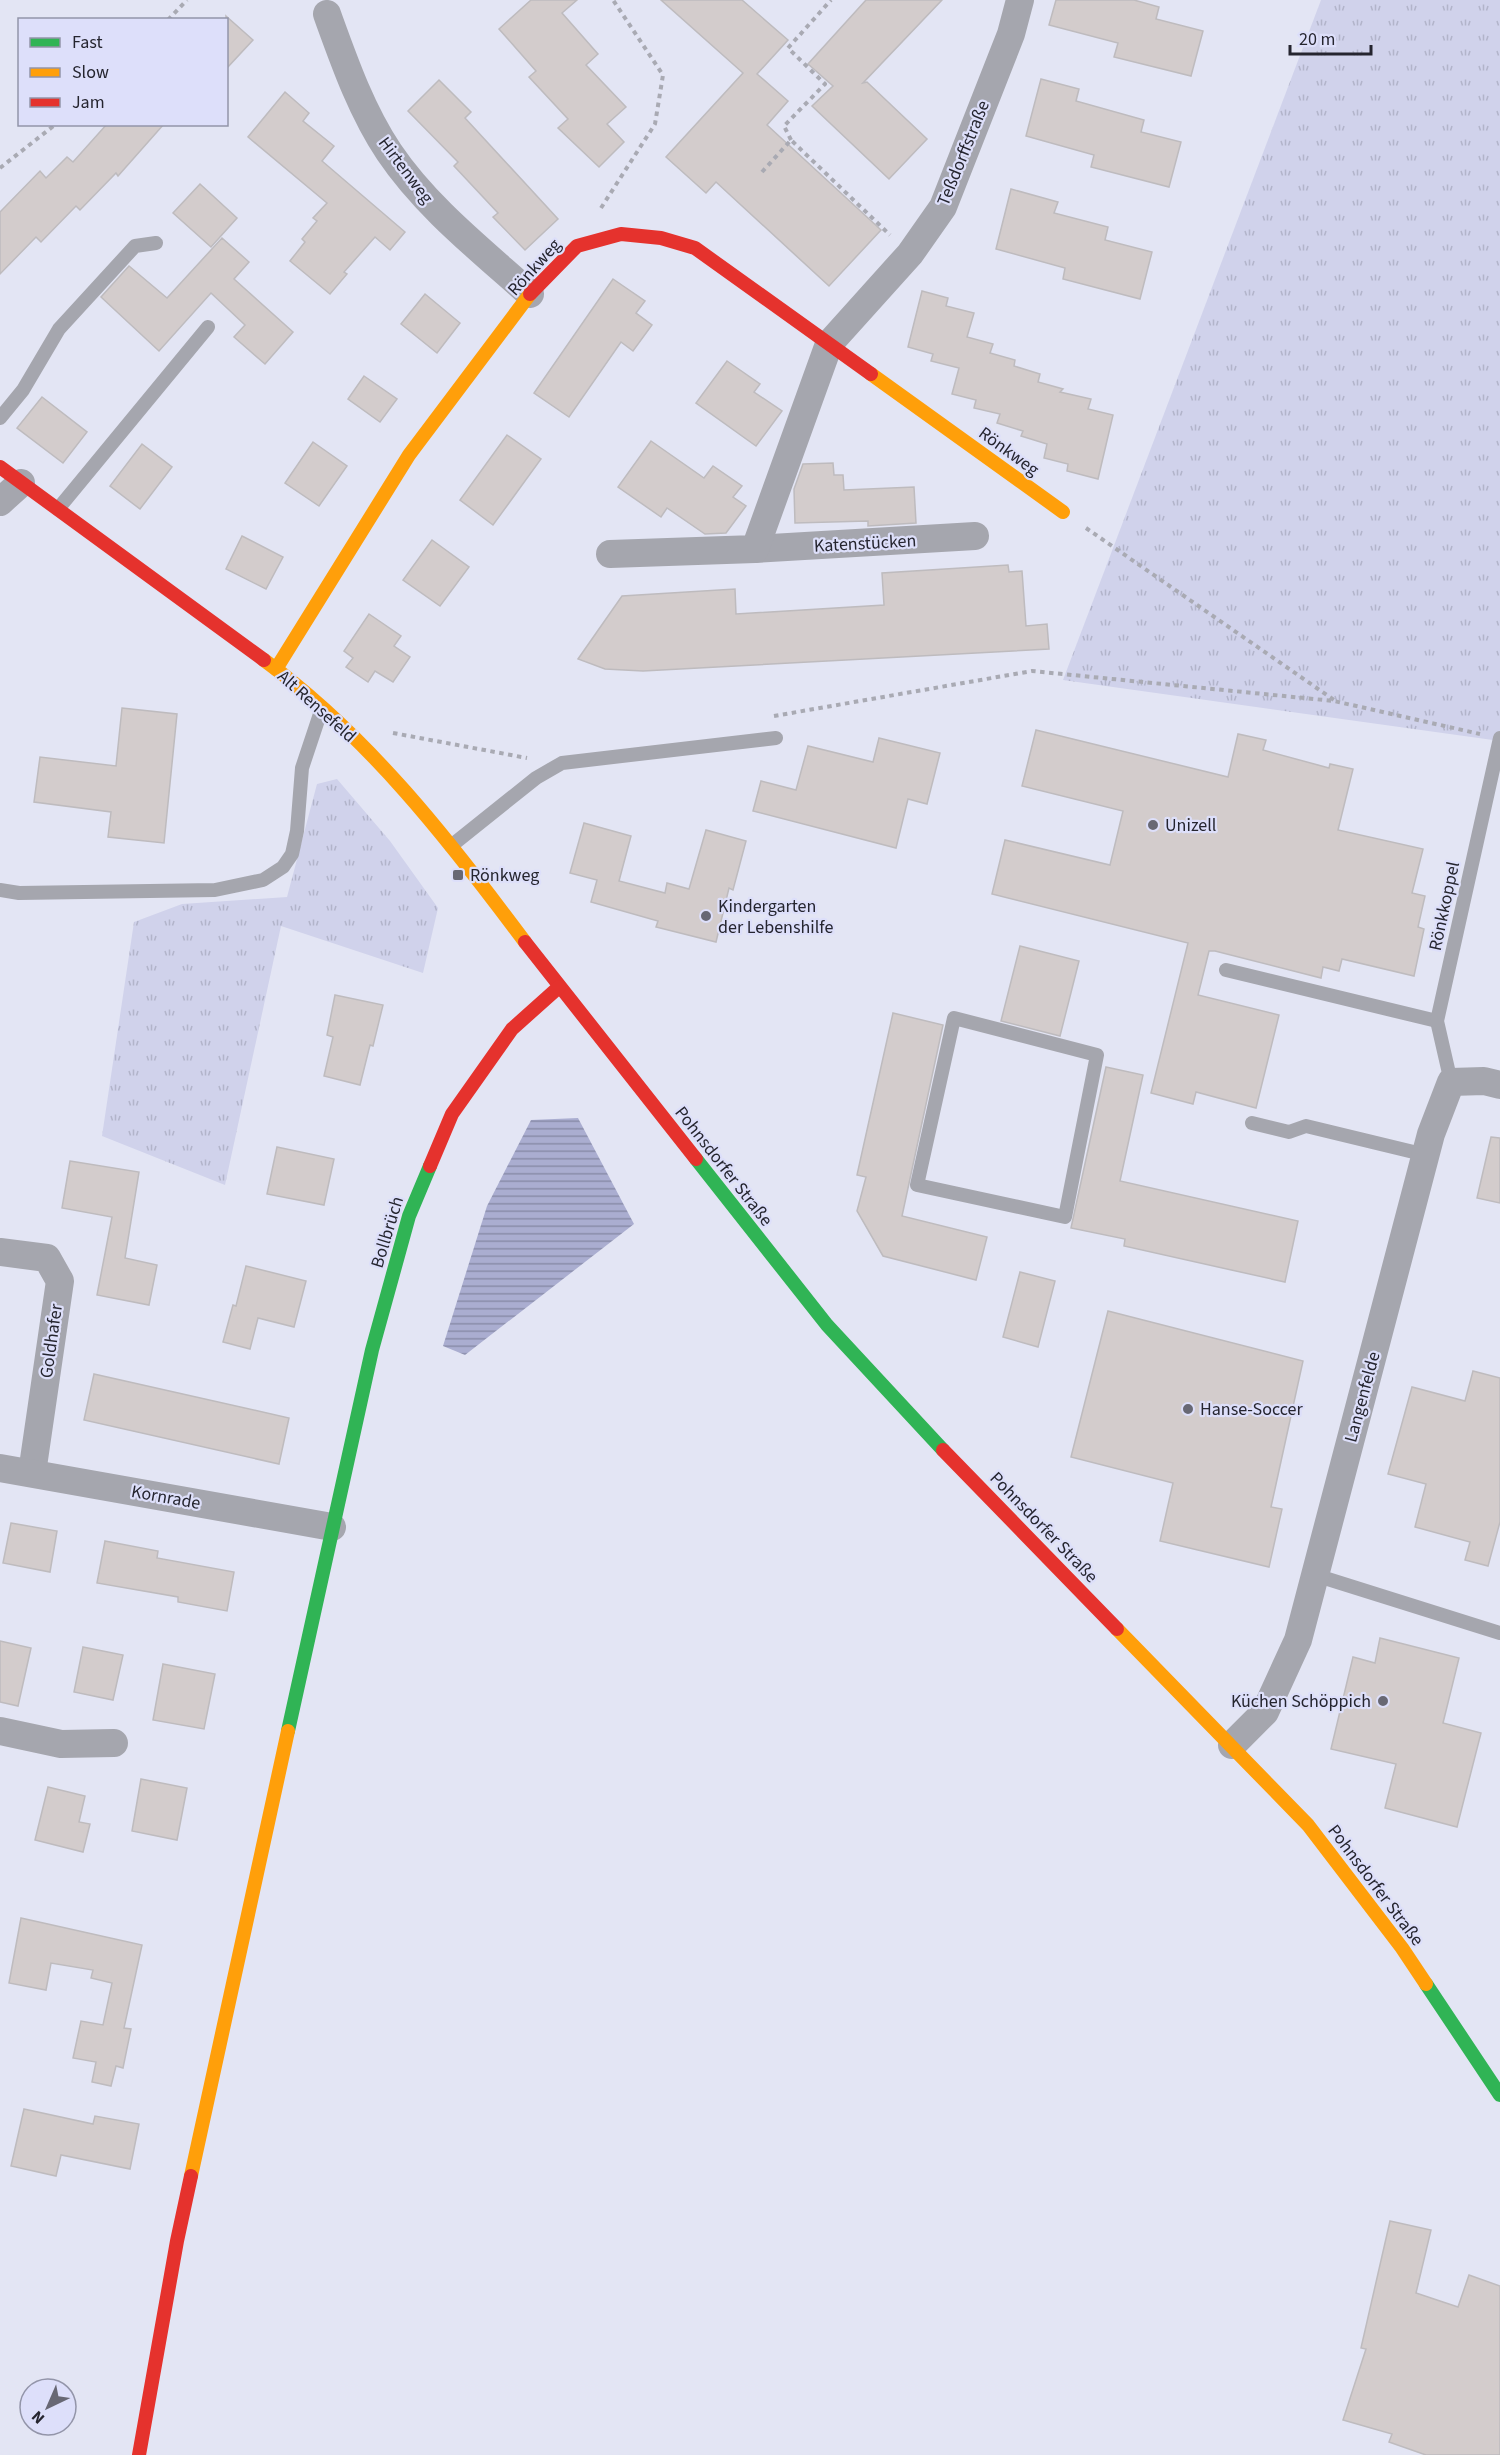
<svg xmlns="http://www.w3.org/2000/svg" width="1500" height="2455" font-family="'Source Sans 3',sans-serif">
	<defs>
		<pattern id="grass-tufts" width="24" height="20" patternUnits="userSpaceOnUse" patternTransform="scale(1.5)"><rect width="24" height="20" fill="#d0d2eb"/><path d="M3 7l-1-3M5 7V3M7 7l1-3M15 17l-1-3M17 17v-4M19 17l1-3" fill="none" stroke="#b2b4ca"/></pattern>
		<pattern id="water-rules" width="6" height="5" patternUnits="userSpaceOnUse" patternTransform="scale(1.5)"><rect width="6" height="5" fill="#aaadd0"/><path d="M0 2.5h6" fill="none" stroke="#8a8da9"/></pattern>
	</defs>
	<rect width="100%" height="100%" fill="#e3e5f4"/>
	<g fill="url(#grass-tufts)">
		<path d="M 1321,0 L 1500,0 L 1500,741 L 1063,680 Z"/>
		<path d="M 337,779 L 390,841 L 438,908 L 423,973 L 281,926 L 225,1185 L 102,1136 L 134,922 L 182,904 L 287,897 L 317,784 Z"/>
	</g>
	<path fill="url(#water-rules)" d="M 578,1118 L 634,1224 L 465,1355 L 443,1346 L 487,1206 L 531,1120 Z"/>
	<g fill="#d3cccc" stroke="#bebbbe" stroke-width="1.5">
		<path d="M 531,0 L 577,0 L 562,13 L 598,54 L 586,65 L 626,107 L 607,124 L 624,142 L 599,167 L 558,128 L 568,119 L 529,77 L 536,71 L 499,29 Z"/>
		<path d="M 661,0 L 742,0 L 788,40 L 757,74 L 788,101 L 767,125 L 881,230 L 829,286 L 716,182 L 706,193 L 666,157 L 743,73 Z"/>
		<path d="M 866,0 L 942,0 L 863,83 L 867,82 L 927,139 L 889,179 L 812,106 L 833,86 L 808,64 Z"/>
		<path d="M 1056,0 L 1134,0 L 1159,7 L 1156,19 L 1203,31 L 1191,76 L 1114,57 L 1118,43 L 1049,25 Z"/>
		<path d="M 226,16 L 253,40 L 226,69 Z"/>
		<path d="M 1041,79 L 1079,89 L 1076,101 L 1144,120 L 1141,132 L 1181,142 L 1169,187 L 1091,167 L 1094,155 L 1026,136 Z"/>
		<path d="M 439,80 L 471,112 L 465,118 L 558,219 L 525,250 L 493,217 L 498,213 L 454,166 L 458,162 L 408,111 Z"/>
		<path d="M 285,92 L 309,113 L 303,121 L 334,146 L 322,161 L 405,232 L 390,250 L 375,237 L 344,272 L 347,274 L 330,294 L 290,261 L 305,242 L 302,239 L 317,221 L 313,218 L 327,203 L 248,137 Z"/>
		<path d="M 107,124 L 164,124 L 118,176 L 116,173 L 80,210 L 76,206 L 41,242 L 36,237 L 0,274 L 0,212 L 40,171 L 46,178 L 67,157 L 73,162 Z"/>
		<path d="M 200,184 L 237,218 L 211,247 L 173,213 Z"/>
		<path d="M 1011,189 L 1058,202 L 1054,213 L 1108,227 L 1105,240 L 1152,252 L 1140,299 L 1063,279 L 1065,268 L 996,249 Z"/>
		<path d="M 222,238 L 249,262 L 234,279 L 293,332 L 265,364 L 234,337 L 245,325 L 211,293 L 159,351 L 101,297 L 129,266 L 167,298 Z"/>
		<path d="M 613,279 L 645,301 L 636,313 L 652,325 L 633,351 L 621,342 L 569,417 L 534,393 Z"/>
		<path d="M 922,291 L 948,298 L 946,306 L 974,313 L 967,337 L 993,344 L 990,353 L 1015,360 L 1014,366 L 1040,374 L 1038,382 L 1063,389 L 1060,392 L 1091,399 L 1088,409 L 1113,415 L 1098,479 L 1067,471 L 1068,464 L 1044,458 L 1047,444 L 1021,436 L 1023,431 L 997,423 L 1000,414 L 974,408 L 976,400 L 952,394 L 959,368 L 931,361 L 933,354 L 908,347 Z"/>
		<path d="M 425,294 L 460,323 L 437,353 L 401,324 Z"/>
		<path d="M 727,361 L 760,384 L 754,392 L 782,411 L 756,446 L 696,403 Z"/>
		<path d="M 364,376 L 397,399 L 380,422 L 348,399 Z"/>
		<path d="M 42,397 L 87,432 L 63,463 L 17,428 Z"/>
		<path d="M 507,435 L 541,459 L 493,525 L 460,500 Z"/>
		<path d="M 651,441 L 704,478 L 713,466 L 742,486 L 733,497 L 746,506 L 726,533 L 705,534 L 667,508 L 661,517 L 618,487 Z"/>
		<path d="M 313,442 L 347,466 L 319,506 L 285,483 Z"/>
		<path d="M 142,444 L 172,467 L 140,509 L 110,486 Z"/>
		<path d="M 833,463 L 834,475 L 843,475 L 844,490 L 914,487 L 916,523 L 868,526 L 868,521 L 795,523 L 794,489 L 803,464 Z"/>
		<path d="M 242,536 L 283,557 L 266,589 L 226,569 Z"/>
		<path d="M 432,540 L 469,567 L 440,606 L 403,580 Z"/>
		<path d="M 1008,565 L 1009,572 L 1022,571 L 1026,626 L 1047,624 L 1049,649 L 643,671 L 605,669 L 578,659 L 622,596 L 735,589 L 736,614 L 884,605 L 882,573 Z"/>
		<path d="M 369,614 L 401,636 L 394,646 L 410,657 L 393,682 L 375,671 L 368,682 L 346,667 L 353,658 L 344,651 Z"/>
		<path d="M 122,708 L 177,714 L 164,843 L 108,837 L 111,812 L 34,802 L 40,757 L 116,766 Z"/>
		<path d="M 1036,730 L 1228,777 L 1238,734 L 1266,740 L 1263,750 L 1329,768 L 1330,764 L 1353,769 L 1338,830 L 1423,849 L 1412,893 L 1425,896 L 1418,927 L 1424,929 L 1414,976 L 1342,959 L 1339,971 L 1323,967 L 1321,978 L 1215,951 L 1209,951 L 1198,995 L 1279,1015 L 1256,1108 L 1196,1092 L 1193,1104 L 1151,1093 L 1188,943 L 992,894 L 1005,840 L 1110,865 L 1123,811 L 1022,786 Z"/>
		<path d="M 879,738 L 940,753 L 927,804 L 908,799 L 896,848 L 753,811 L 761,781 L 796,790 L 808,746 L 873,762 Z"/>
		<path d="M 584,823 L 631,836 L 619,881 L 665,893 L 667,883 L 689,889 L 706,830 L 746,841 L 733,890 L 729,888 L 716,942 L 656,927 L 658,921 L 591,902 L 597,880 L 570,873 Z"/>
		<path d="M 1020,946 L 1079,961 L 1060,1036 L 1001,1021 Z"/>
		<path d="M 335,995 L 383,1005 L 373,1046 L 370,1045 L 360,1085 L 324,1076 L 333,1037 L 327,1035 Z"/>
		<path d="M 893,1013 L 943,1025 L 902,1216 L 987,1237 L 976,1280 L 883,1256 L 857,1211 L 866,1177 L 857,1175 Z"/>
		<path d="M 1106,1067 L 1143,1075 L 1120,1181 L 1298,1221 L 1285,1282 L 1124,1246 L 1125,1239 L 1071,1228 Z"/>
		<path d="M 1491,1137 L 1500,1138 L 1500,1203 L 1477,1198 Z"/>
		<path d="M 277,1147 L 334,1159 L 324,1205 L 267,1194 Z"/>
		<path d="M 70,1161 L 139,1172 L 125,1258 L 157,1265 L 149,1305 L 97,1295 L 112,1217 L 62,1208 Z"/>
		<path d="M 246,1266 L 306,1281 L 294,1327 L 258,1318 L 250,1349 L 223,1342 L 233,1305 L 236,1306 Z"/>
		<path d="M 1020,1272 L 1055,1281 L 1038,1347 L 1003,1337 Z"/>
		<path d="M 1108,1311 L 1303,1361 L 1271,1507 L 1282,1509 L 1269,1567 L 1160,1541 L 1173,1483 L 1071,1457 Z"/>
		<path d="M 1473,1371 L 1500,1378 L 1500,1522 L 1488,1566 L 1465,1560 L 1470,1542 L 1415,1527 L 1426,1484 L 1388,1474 L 1412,1387 L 1465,1401 Z"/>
		<path d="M 94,1374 L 289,1418 L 279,1464 L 84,1420 Z"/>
		<path d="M 11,1523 L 57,1531 L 50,1572 L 3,1563 Z"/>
		<path d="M 105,1541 L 158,1551 L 157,1558 L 234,1572 L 227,1611 L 178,1602 L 178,1597 L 97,1583 Z"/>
		<path d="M 1380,1638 L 1459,1658 L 1443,1723 L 1481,1733 L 1457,1827 L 1385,1808 L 1396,1764 L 1331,1749 L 1353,1657 L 1375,1663 Z"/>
		<path d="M 0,1641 L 31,1648 L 18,1706 L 0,1702 Z"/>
		<path d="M 83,1647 L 123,1655 L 113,1700 L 74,1692 Z"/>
		<path d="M 163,1664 L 215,1674 L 204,1729 L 153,1720 Z"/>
		<path d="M 141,1779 L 187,1788 L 177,1840 L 132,1831 Z"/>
		<path d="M 48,1787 L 85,1796 L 79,1822 L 90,1824 L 83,1852 L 35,1840 Z"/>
		<path d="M 21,1918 L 142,1945 L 124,2028 L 131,2029 L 123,2068 L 116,2066 L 111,2086 L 92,2082 L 96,2062 L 73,2058 L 81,2021 L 103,2025 L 112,1983 L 91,1978 L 93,1970 L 51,1963 L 46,1990 L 9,1983 Z"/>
		<path d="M 24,2109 L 93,2124 L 95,2116 L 139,2124 L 130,2169 L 61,2155 L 56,2176 L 11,2166 Z"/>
		<path d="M 1390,2221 L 1431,2230 L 1416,2293 L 1458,2307 L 1469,2275 L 1500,2286 L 1500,2455 L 1426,2455 L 1389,2442 L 1392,2434 L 1343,2420 L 1366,2349 L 1361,2348 Z"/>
	</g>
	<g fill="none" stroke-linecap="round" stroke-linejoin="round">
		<g stroke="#a9aab3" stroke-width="4" stroke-dasharray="4.5 4.5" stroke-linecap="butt">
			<path d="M 168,20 L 187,0"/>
			<path d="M 791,140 L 784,126 L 825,84 L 788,48 L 831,0"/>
			<path d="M 0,168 L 56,124"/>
			<path d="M 762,172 L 791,140 L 890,235"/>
			<path d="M 601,208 L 655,124 L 663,75 L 613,0"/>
			<path d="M 1086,528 L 1334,700"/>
			<path d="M 774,716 L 1032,671 L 1334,701 L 1480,734"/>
			<path d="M 393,733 L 527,758"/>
		</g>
		<g stroke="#a5a6ae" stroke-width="14">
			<path d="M 0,418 L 23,390 L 59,329 L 135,246 L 156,243"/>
			<path d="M 58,509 L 208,327"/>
			<path d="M 451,846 L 536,778 L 562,763 L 776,738"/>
			<path d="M 0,890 L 19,893 L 215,890 L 263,880 L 283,867 L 292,854 L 297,831 L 302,768 L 322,708"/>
			<path d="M 1226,970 L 1437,1021"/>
			<path d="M 954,1018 L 1097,1055 L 1065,1217 L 917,1185 Z"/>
			<path d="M 1451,1082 L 1437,1021 L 1500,738"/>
			<path d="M 1252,1123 L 1289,1132 L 1306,1126 L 1426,1155"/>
			<path d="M 1315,1575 L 1500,1633"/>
		</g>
		<g stroke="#a5a6ae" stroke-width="28">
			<path d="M 327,14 C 344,61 361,110 389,152 C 426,207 481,250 530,294"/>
			<path d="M 0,502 L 21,483"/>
			<path d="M 755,549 L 975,536"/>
			<path d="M 610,554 L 755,549 L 829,344 L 910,254 L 943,207 L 1011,34 L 1020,0"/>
			<path d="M 0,1252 L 47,1258 L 60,1281 L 32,1473"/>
			<path d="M 0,1468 L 332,1527"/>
			<path d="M 0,1731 L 61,1744 L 114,1743"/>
			<path d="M 1232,1745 L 1265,1712 L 1298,1640 L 1431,1134 L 1451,1082 L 1484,1081 L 1500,1085"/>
		</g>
		<g stroke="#30b455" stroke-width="14">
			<path d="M 696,1159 L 827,1325 L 943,1450"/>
			<path d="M 288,1731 L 372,1350 L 409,1216 L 430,1166"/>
			<path d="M 1426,1984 L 1500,2095"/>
		</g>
		<g stroke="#ff9f0a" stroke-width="14">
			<path d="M 871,374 L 1063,512"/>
			<path d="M 264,660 C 368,736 449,840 525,942"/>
			<path d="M 276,669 L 409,455 L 530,294"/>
			<path d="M 1117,1629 L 1308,1825 L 1402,1948 L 1426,1984"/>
			<path d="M 191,2176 L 288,1731"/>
		</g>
		<g stroke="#e5322d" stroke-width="14">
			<path d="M 530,294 L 577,246 L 621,234 L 661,238 L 695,248 L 871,374"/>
			<path d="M 0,467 L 264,660"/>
			<path d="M 525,942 L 696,1159"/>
			<path d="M 430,1166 L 452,1114 L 512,1029 L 559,987"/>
			<path d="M 943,1450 L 1117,1629"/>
			<path d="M 139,2455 L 177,2241 L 191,2176"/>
		</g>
	</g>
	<g fill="#686874" stroke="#dddffa" stroke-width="2">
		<circle cx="1153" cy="825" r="6"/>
		<rect x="452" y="869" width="12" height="12" rx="3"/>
		<circle cx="706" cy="916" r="6"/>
		<circle cx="1188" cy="1409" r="6"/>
		<circle cx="1383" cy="1701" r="6"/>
	</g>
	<g text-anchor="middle" stroke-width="4.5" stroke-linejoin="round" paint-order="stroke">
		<g font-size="18" fill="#25252f" stroke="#dddffa">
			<text transform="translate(963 153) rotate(-68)" y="6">Teßdorffstraße</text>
			<text transform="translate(406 170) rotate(53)" y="6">Hirtenweg</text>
			<text transform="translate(534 267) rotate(-48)" y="6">Rönkweg</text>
			<text transform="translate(1009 451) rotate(36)" y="6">Rönkweg</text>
			<text transform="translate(865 543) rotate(-3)" y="6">Katenstücken</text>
			<text transform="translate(317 706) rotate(42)" y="6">Alt Rensefeld</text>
			<text transform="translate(1444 906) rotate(-78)" y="6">Rönkkoppel</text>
			<text transform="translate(724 1166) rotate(52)" y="6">Pohnsdorfer Straße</text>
			<text transform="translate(387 1232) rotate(-73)" y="6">Bollbrüch</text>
			<text transform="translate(51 1341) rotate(-82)" y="6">Goldhafer</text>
			<text transform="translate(1362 1397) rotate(-75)" y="6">Langenfelde</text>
			<text transform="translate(166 1497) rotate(10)" y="6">Kornrade</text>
			<text transform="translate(1044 1527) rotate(46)" y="6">Pohnsdorfer Straße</text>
			<text transform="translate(1376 1885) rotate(53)" y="6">Pohnsdorfer Straße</text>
		</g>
		<g font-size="18" fill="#25252f" stroke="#dddffa" text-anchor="start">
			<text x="1165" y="831">Unizell</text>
			<text x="470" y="881">Rönkweg</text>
			<text x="718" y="912">Kindergarten<tspan x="718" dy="21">der Lebenshilfe</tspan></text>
			<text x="1200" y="1415">Hanse-Soccer</text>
			<text x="1371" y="1707" text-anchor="end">Küchen Schöppich</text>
		</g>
	</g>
	<rect x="18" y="18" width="210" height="108" fill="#dddffa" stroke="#9395a9" stroke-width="1.5"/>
	<rect x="30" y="38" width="30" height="9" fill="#30b455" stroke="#9395a9" stroke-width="1.5"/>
	<text x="72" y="48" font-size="18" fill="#25252f">Fast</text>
	<rect x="30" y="68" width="30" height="9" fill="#ff9f0a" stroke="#9395a9" stroke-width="1.5"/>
	<text x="72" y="78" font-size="18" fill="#25252f">Slow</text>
	<rect x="30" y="98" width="30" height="9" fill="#e5322d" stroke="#9395a9" stroke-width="1.5"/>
	<text x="72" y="108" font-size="18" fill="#25252f">Jam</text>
	<g transform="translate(48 2407) rotate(224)"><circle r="28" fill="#dddffa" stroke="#9395a9" stroke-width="1.5"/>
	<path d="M0-4.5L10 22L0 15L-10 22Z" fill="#686874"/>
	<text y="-9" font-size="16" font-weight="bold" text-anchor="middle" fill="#25252f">N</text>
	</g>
	<path d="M1290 45v9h81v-9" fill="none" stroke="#25252f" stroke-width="3"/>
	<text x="1299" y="45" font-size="18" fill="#25252f" stroke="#dddffa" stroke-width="4.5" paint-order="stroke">20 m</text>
</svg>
